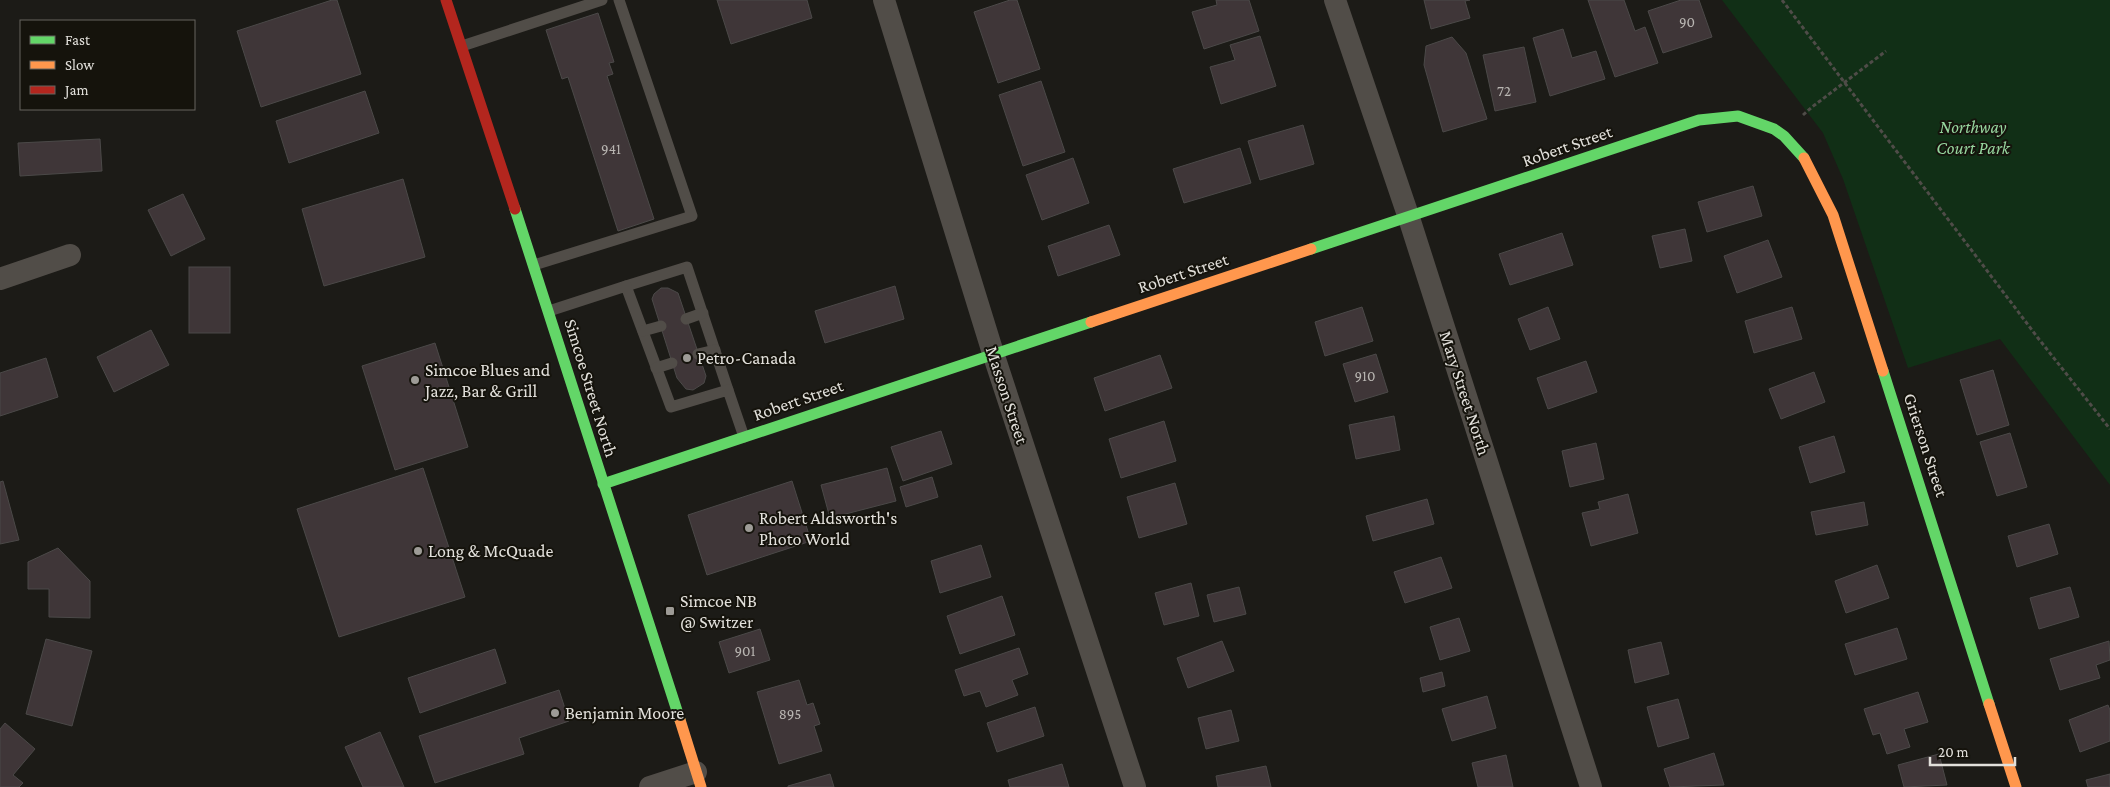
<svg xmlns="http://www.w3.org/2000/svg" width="2110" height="787" font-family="'Crimson Pro',serif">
	<rect width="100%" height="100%" fill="#1c1b17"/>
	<path fill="#112f16" d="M 1722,0 L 2110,0 L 2110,485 L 2000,339 L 1908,368 L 1843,179 L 1823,133 Z"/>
	<g fill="#3f3638" stroke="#4b4948">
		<path d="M 332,0 L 337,0 L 361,74 L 261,107 L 237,31 Z"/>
		<path d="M 717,0 L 807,0 L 812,18 L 731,44 Z"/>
		<path d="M 1010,0 L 1017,0 L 1040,69 L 998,83 L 974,12 Z"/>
		<path d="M 1216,0 L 1249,0 L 1259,31 L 1204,49 L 1192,12 L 1217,5 Z"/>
		<path d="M 1424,0 L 1470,0 L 1465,1 L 1470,18 L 1431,29 Z"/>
		<path d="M 1588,0 L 1624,0 L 1635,31 L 1645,27 L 1658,63 L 1615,77 Z"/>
		<path d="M 1681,0 L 1699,0 L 1712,37 L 1663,53 L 1648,11 Z"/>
		<path d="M 598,13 L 614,62 L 609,63 L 613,74 L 607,76 L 654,219 L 618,231 L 568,77 L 562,79 L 546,30 Z"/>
		<path d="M 1563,29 L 1572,58 L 1596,51 L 1605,79 L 1550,96 L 1533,38 Z"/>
		<path d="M 1260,36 L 1276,86 L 1221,104 L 1210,67 L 1235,60 L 1230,45 Z"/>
		<path d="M 1452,37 L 1466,53 L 1487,119 L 1443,132 L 1424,65 L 1426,46 Z"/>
		<path d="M 1524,47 L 1536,102 L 1495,111 L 1483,55 Z"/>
		<path d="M 1041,81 L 1065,152 L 1023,166 L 999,95 Z"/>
		<path d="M 365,91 L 379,133 L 289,163 L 276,121 Z"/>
		<path d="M 1303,125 L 1314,164 L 1260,180 L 1248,141 Z"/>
		<path d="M 100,139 L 102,171 L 20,176 L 18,143 Z"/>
		<path d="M 1240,148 L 1251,183 L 1184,203 L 1173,169 Z"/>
		<path d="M 1073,158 L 1089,203 L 1042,220 L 1026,175 Z"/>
		<path d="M 403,179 L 425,257 L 324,286 L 302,209 Z"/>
		<path d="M 1753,186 L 1762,216 L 1707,232 L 1698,202 Z"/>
		<path d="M 183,194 L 205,239 L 171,256 L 148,210 Z"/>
		<path d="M 1109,225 L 1120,255 L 1058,276 L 1048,246 Z"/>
		<path d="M 1685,229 L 1692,261 L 1660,268 L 1652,236 Z"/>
		<path d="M 1562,233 L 1573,265 L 1510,285 L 1499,254 Z"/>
		<path d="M 1768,240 L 1782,277 L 1737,293 L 1724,256 Z"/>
		<rect x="189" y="267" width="41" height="66"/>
		<path d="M 895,286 L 904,319 L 825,343 L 815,311 Z"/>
		<path d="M 661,288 L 668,288 L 678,293 L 706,376 L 704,383 L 693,390 L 686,389 L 677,378 L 652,299 L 654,294 Z"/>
		<path d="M 1362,307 L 1373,341 L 1325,356 L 1315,322 Z"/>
		<path d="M 1548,307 L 1560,339 L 1530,350 L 1518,319 Z"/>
		<path d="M 1792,307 L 1802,339 L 1754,353 L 1745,321 Z"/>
		<path d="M 151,330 L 169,365 L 114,392 L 97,357 Z"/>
		<path d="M 435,343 L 468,447 L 395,470 L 362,366 Z"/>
		<path d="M 1376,354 L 1388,392 L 1355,402 L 1343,364 Z"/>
		<path d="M 1160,355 L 1172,388 L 1105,411 L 1094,378 Z"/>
		<path d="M 46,358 L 58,397 L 0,416 L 0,373 Z"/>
		<path d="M 1586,361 L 1597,392 L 1548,409 L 1537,378 Z"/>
		<path d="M 1993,370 L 2009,425 L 1977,435 L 1960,380 Z"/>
		<path d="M 1814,372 L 1825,402 L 1781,419 L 1769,389 Z"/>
		<path d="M 1394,416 L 1400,450 L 1356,459 L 1349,425 Z"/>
		<path d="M 1164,421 L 1176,461 L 1121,478 L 1109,439 Z"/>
		<path d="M 941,431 L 952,464 L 903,481 L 891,447 Z"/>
		<path d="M 2010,433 L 2027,487 L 1997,496 L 1980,442 Z"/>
		<path d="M 1834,436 L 1845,472 L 1810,483 L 1799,447 Z"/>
		<path d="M 1596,443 L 1604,479 L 1570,487 L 1562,451 Z"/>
		<path d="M 423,468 L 465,597 L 339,637 L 297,509 Z"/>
		<path d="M 887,468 L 896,501 L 830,518 L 821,485 Z"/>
		<path d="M 932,477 L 938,497 L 906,507 L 900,487 Z"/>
		<path d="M 3,481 L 19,540 L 0,544 L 0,482 Z"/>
		<path d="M 792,481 L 811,541 L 707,575 L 688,515 Z"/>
		<path d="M 1175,483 L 1187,524 L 1139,538 L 1127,497 Z"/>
		<path d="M 1628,494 L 1638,533 L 1591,546 L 1582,513 L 1600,509 L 1598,502 Z"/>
		<path d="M 1427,499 L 1434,524 L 1373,541 L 1366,516 Z"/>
		<path d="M 1864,502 L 1868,525 L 1816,535 L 1811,512 Z"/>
		<path d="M 2049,524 L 2058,554 L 2017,567 L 2008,536 Z"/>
		<path d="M 981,545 L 991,577 L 940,593 L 931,561 Z"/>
		<path d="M 58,548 L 90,581 L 90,618 L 49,617 L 49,589 L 28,589 L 28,562 Z"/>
		<path d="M 1441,557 L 1452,588 L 1405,603 L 1394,572 Z"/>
		<path d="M 1877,565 L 1889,598 L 1846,613 L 1835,581 Z"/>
		<path d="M 1191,583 L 1199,616 L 1164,625 L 1155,593 Z"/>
		<path d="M 1239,587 L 1246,614 L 1214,622 L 1207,595 Z"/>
		<path d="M 2070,587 L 2079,617 L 2039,629 L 2030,598 Z"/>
		<path d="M 1002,596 L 1015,635 L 960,654 L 947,616 Z"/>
		<path d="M 1459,618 L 1470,651 L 1440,660 L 1430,627 Z"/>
		<path d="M 1897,628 L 1907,659 L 1855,675 L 1845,644 Z"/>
		<path d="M 760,629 L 770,660 L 729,673 L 719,642 Z"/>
		<path d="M 46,639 L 92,651 L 72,726 L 26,714 Z"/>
		<path d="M 1222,641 L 1234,671 L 1188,688 L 1177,658 Z"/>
		<path d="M 2109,641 L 2110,660 L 2096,665 L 2100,678 L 2060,690 L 2050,659 Z"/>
		<path d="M 1661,642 L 1669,674 L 1635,683 L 1628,650 Z"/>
		<path d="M 1019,648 L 1028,674 L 1012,680 L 1018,695 L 986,707 L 980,691 L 964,696 L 955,670 Z"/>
		<path d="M 495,649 L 506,683 L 420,713 L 408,678 Z"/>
		<path d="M 1442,672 L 1445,686 L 1423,692 L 1420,678 Z"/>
		<path d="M 799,680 L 807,705 L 813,703 L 820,724 L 814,726 L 822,751 L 779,764 L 757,692 Z"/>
		<path d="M 559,690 L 569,721 L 519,738 L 524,754 L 435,783 L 419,736 Z"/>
		<path d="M 1918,692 L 1928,722 L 1904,729 L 1910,747 L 1887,754 L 1880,733 L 1873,735 L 1864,709 Z"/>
		<path d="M 1487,696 L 1496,728 L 1452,741 L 1442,709 Z"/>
		<path d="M 1678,699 L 1689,738 L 1658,747 L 1647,707 Z"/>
		<path d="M 2108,705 L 2110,710 L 2110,741 L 2080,752 L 2069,720 Z"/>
		<path d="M 1035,707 L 1044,736 L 997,752 L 987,723 Z"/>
		<path d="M 1231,710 L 1239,741 L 1206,749 L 1198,718 Z"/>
		<path d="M 5,723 L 35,749 L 13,775 L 23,783 L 19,787 L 0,787 L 0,729 Z"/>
		<path d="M 380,732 L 404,787 L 363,787 L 345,747 Z"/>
		<path d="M 1714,753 L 1724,785 L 1670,787 L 1664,769 Z"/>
		<path d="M 1939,754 L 1947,785 L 1904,787 L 1898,765 Z"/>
		<path d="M 1506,755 L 1513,787 L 1478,787 L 1472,763 Z"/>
		<path d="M 1062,764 L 1069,787 L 1010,787 L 1008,780 Z"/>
		<path d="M 1266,766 L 1271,787 L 1218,787 L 1216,776 Z"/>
		<path d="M 830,774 L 834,787 L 788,787 L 788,786 Z"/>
		<path d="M 2110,774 L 2110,787 L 2088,787 L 2086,780 Z"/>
	</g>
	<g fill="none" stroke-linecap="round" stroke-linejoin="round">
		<g stroke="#4f4c48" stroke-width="3" stroke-dasharray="4 2.5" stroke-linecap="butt">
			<path d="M 1782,0 L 2038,338 L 2110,429"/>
			<path d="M 1803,115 L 1812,107 L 1886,51"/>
		</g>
		<g stroke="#514d48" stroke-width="11">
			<path d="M 462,46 L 602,0"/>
			<path d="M 534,265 L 692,216 L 619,0"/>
			<path d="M 626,286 L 687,267 L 728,390"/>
			<path d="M 549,311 L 626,286 L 671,407 L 728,390 L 744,437"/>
			<path d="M 686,319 L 703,313"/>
			<path d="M 643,331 L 661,326"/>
			<path d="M 698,354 L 715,350"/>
			<path d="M 656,368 L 672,363"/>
		</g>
		<g stroke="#514d48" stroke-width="22">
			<path d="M 884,0 L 993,353 L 1135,787"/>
			<path d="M 1335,0 L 1409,218 L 1591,787"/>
			<path d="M 0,279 L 70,255"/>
			<path d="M 650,787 L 696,772"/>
		</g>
		<g stroke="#63d668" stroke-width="11">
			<path d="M 515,209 L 680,720"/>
			<path d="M 1311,249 L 1699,120 L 1738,116 L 1774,129 L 1784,136 L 1804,158"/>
			<path d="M 1883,371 L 1989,704"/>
			<path d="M 603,484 L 1091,322"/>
		</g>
		<g stroke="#ff974d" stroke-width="11">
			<path d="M 1804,158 L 1833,215 L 1883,371"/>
			<path d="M 1091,322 L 1311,249"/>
			<path d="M 1989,704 L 2016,787"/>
			<path d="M 680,720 L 701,787"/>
		</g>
		<path stroke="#b3261e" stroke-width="11" d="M 446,0 L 515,209"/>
	</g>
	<g fill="#9d9b96" stroke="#15130c" stroke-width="2">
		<circle cx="687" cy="358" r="5"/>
		<circle cx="415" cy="380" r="5"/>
		<circle cx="749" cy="528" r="5"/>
		<circle cx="418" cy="551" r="5"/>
		<rect x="665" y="606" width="10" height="10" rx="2.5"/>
		<circle cx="555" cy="713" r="5"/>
	</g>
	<g text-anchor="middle" stroke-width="4" stroke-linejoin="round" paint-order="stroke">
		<g font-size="15" fill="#b9b6b2">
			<text x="1687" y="27">90</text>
			<text x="1504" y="96">72</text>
			<text x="611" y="154">941</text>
			<text x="1365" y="381">910</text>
			<text x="745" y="656">901</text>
			<text x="790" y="719">895</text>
		</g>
		<g font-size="18" font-style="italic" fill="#96d59e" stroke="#15130c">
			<text x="1973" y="133">Northway<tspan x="1973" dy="21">Court Park</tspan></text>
		</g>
		<g font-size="18" fill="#e2e0db" stroke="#15130c">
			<text transform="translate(1567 146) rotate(-19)" y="6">Robert Street</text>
			<text transform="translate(1183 273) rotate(-18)" y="6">Robert Street</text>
			<text transform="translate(591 388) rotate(73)" y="6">Simcoe Street North</text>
			<text transform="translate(1465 393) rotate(72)" y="6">Mary Street North</text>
			<text transform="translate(1007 395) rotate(72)" y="6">Masson Street</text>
			<text transform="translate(798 400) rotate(-19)" y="6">Robert Street</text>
			<text transform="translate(1926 445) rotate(72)" y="6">Grierson Street</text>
		</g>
		<g font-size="18" fill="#e2e0db" stroke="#15130c" text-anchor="start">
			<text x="697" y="364">Petro-Canada</text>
			<text x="425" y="376">Simcoe Blues and<tspan x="425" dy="21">Jazz, Bar &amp; Grill</tspan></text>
			<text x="759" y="524">Robert Aldsworth's<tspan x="759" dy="21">Photo World</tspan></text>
			<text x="428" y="557">Long &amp; McQuade</text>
			<text x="680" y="607">Simcoe NB<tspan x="680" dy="21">@ Switzer</tspan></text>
			<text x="565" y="719">Benjamin Moore</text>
		</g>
	</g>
	<rect x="20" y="20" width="175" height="90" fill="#15130c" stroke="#67655f"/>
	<rect x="30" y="36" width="25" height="8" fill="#63d668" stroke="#67655f"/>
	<text x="65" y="45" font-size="15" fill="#e2e0db">Fast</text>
	<rect x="30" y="61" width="25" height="8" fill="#ff974d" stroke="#67655f"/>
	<text x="65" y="70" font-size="15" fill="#e2e0db">Slow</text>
	<rect x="30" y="86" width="25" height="8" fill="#b3261e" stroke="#67655f"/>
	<text x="65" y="95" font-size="15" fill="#e2e0db">Jam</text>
	<path d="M1930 757v8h85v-8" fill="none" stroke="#e2e0db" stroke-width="2.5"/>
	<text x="1938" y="757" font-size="15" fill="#e2e0db" stroke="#15130c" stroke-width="4" paint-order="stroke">20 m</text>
</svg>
